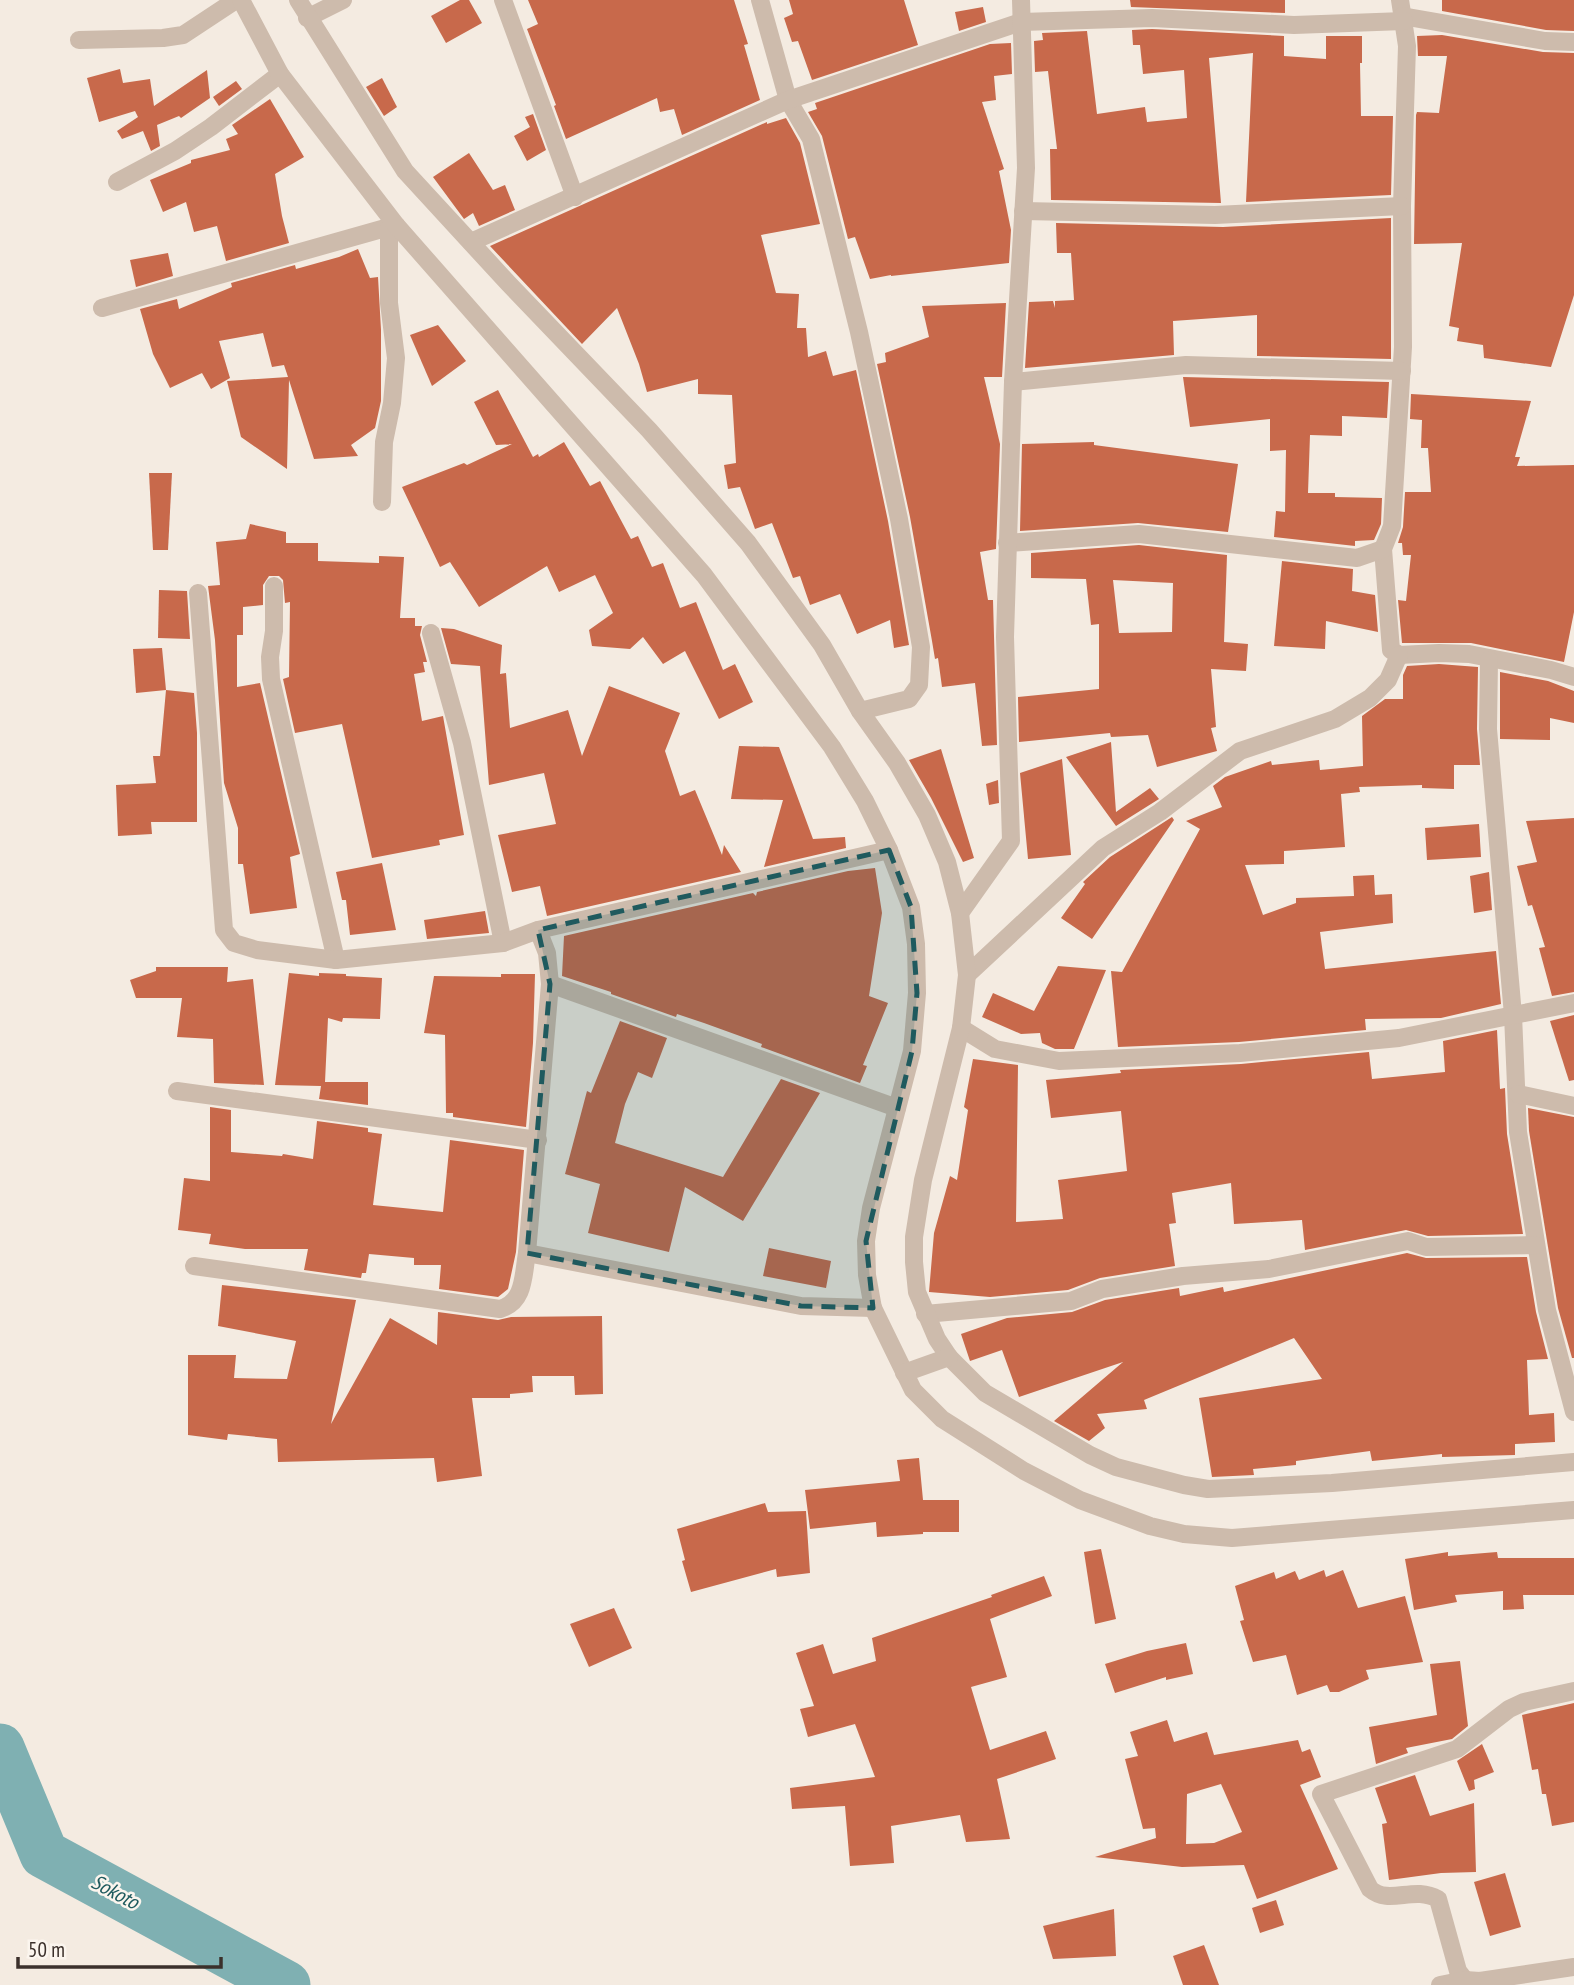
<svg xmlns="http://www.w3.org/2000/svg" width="1574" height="1985" font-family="'PT Sans Narrow',sans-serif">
	<rect width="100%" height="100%" fill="#f4ebe1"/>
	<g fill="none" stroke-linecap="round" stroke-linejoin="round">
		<path stroke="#7fb0b2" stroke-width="49" d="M 0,1748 L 44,1854 L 286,1985"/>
	</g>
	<g fill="#c8694b" fill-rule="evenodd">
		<path d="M 460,0 L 469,0 L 482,23 L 446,43 L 431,16 Z"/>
		<path d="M 528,0 L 734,0 L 748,44 L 744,45 L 760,100 L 682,135 L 674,109 L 660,112 L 657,98 L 566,139 L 554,106 L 556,105 L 527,29 L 538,24 Z"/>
		<path d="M 789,0 L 904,0 L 918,45 L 812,80 L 798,41 L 792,42 L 784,18 L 793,14 Z"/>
		<path d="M 1130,0 L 1285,0 L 1285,13 L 1131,7 Z"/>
		<path d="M 1442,0 L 1574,0 L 1574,31 L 1546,30 L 1442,11 Z"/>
		<path d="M 983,7 L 986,22 L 959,31 L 955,12 Z"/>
		<path d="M 1152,29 L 1284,36 L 1284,56 L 1326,59 L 1326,36 L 1362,36 L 1362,63 L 1360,63 L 1361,116 L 1393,116 L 1391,195 L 1246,202 L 1253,53 L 1209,58 L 1221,203 L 1051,200 L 1050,149 L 1057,149 L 1048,71 L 1035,72 L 1034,41 L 1043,40 L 1042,33 L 1087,31 L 1097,114 L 1145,107 L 1147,122 L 1187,118 L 1184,70 L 1143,74 L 1140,45 L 1133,45 L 1132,30 Z"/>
		<path d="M 1442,35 L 1543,52 L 1574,53 L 1574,295 L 1551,367 L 1484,358 L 1483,345 L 1457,341 L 1459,328 L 1449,326 L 1462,243 L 1414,244 L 1416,115 L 1417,112 L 1439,113 L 1447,56 L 1418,56 L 1417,36 Z"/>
		<path d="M 1011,43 L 1012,74 L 994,76 L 996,100 L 982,102 L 1004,169 L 999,171 L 1011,230 L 1009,263 L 891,276 L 891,275 L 870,279 L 855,237 L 848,239 L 822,136 L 808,112 L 817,109 L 815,103 L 990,44 Z"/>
		<path d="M 120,69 L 123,83 L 150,79 L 154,106 L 207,70 L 210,98 L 181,118 L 179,116 L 157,125 L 160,146 L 151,151 L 143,131 L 122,139 L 117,131 L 138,117 L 135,111 L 99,122 L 87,78 Z"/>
		<path d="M 382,78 L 397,107 L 384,116 L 366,87 Z"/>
		<path d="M 236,81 L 242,89 L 219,106 L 213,97 Z"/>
		<path d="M 270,99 L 304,157 L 275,174 L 282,216 L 289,243 L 226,261 L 217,226 L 194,232 L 186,202 L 163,212 L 150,180 L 191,163 L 191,160 L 230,150 L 226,139 L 238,134 L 232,125 Z"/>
		<path d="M 533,114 L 546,150 L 527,161 L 514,136 L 530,127 L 525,117 Z"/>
		<path d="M 786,118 L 800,143 L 820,224 L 761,235 L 776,293 L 799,294 L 797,328 L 806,328 L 808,357 L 826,351 L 833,376 L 856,370 L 888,521 L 909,645 L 894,648 L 890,620 L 857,634 L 840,594 L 810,605 L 800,576 L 793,578 L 772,523 L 755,529 L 740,487 L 728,489 L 724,465 L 736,463 L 732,395 L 698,394 L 698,379 L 647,392 L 639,364 L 617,308 L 582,344 L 490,246 L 767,122 L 767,124 Z"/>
		<path d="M 469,153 L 493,190 L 505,185 L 515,210 L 479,226 L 473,213 L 464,219 L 433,177 Z"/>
		<path d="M 1391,218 L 1391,359 L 1257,356 L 1257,315 L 1173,321 L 1174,355 L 1025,368 L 1029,302 L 1053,301 L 1055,308 L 1055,301 L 1074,300 L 1071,253 L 1057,253 L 1056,223 L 1223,227 Z"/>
		<path d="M 358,249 L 370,278 L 378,277 L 381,330 L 381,401 L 375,428 L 351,445 L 358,456 L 314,459 L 289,380 L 287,469 L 241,437 L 227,381 L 288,377 L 284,365 L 272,367 L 263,333 L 219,341 L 230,378 L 211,389 L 202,373 L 170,388 L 153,354 L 140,309 L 177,299 L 179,309 L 232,287 L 231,283 L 295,265 L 296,269 L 339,257 Z"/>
		<path d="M 168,253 L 173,276 L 136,287 L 130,260 Z"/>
		<path d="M 1006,303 L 1002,377 L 984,377 L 1000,444 L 996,549 L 980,552 L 988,600 L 993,600 L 997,745 L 982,746 L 975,683 L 942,687 L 938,658 L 935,659 L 932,641 L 910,517 L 877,364 L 886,362 L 885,353 L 929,337 L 922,306 Z"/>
		<path d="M 438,325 L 466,361 L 432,386 L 410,335 Z"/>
		<path d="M 1183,377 L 1389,382 L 1387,418 L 1342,416 L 1342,436 L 1310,435 L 1308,493 L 1335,493 L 1335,497 L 1382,498 L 1381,524 L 1374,540 L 1355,541 L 1355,546 L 1274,537 L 1276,511 L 1285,512 L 1286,450 L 1270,451 L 1270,419 L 1190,427 Z"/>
		<path d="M 498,390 L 533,457 L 538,454 L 539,457 L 564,442 L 590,486 L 600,481 L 631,539 L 638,536 L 652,567 L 663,563 L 680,608 L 696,602 L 723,670 L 735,664 L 753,702 L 719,719 L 685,651 L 663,664 L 643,637 L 630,649 L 592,646 L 589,630 L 613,613 L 595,575 L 559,592 L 547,566 L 479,607 L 450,562 L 440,567 L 402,487 L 464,463 L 467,465 L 512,444 L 496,445 L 474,402 Z"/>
		<path d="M 1411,394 L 1531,401 L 1515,457 L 1520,457 L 1517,466 L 1574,465 L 1574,612 L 1564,662 L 1471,643 L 1402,643 L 1398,600 L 1406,601 L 1411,555 L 1403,555 L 1402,543 L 1398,543 L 1403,527 L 1405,492 L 1431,492 L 1428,448 L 1421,448 L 1422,420 L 1410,419 Z"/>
		<path d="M 1094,442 L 1094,445 L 1238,464 L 1228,532 L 1138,523 L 1020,531 L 1022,444 Z"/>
		<path d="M 149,473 L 172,473 L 168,550 L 153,550 Z"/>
		<path d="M 250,524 L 286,532 L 286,543 L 318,543 L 318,561 L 379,563 L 379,556 L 404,557 L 400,618 L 415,618 L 415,626 L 422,626 L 420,635 L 427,662 L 423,662 L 425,672 L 414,674 L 422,721 L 443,716 L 464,835 L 439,840 L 440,845 L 372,858 L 342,724 L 295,733 L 283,679 L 289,677 L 290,602 L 285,603 L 283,580 L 279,576 L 269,576 L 263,585 L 263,605 L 243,607 L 243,635 L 237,635 L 237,687 L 260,683 L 300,854 L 290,857 L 297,908 L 250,914 L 243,864 L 238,864 L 238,828 L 224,783 L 215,640 L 208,586 L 220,585 L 216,542 L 246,539 Z"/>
		<path d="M 1139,545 L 1227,555 L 1224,642 L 1248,644 L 1246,671 L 1211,669 L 1216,727 L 1211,728 L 1217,751 L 1157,767 L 1148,735 L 1111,737 L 1110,733 L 1019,742 L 1018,697 L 1099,689 L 1099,624 L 1091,625 L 1086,579 L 1031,578 L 1031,553 ZM 1113,580 L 1173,583 L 1172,632 L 1119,633 Z"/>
		<path d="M 1282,561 L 1353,569 L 1352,591 L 1375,595 L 1378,632 L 1326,621 L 1325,649 L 1274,646 Z"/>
		<path d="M 159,590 L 187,591 L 190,639 L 158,638 Z"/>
		<path d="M 441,628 L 454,629 L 502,645 L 500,674 L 506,673 L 510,728 L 568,710 L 582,756 L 609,686 L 680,713 L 665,751 L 680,796 L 695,790 L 722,855 L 724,845 L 741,872 L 547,916 L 540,886 L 512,892 L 498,835 L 556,824 L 544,773 L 489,785 L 480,666 L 451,664 Z"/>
		<path d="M 162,648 L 166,690 L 136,693 L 133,649 Z"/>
		<path d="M 1439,664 L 1478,667 L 1477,729 L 1480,765 L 1454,765 L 1454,789 L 1422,788 L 1422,785 L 1359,787 L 1360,792 L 1341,794 L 1345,847 L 1284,851 L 1284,864 L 1245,865 L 1263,915 L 1296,903 L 1296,898 L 1354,896 L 1353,876 L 1374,875 L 1375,895 L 1392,894 L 1393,923 L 1320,932 L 1325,969 L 1496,951 L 1501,1004 L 1441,1018 L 1365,1019 L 1366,1030 L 1239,1042 L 1118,1047 L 1111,971 L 1122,972 L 1200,829 L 1186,821 L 1222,807 L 1213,786 L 1225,777 L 1271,761 L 1272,765 L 1319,760 L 1320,770 L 1363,766 L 1362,716 L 1385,699 L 1403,699 L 1403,675 L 1407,666 Z"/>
		<path d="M 1500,672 L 1548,681 L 1574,691 L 1574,723 L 1550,718 L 1550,740 L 1500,739 Z"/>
		<path d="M 166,690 L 194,693 L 197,733 L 197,822 L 151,822 L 152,834 L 118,836 L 116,785 L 156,783 L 153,756 L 160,756 Z"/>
		<path d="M 1111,742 L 1116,812 L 1150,788 L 1159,799 L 1116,826 L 1066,757 Z"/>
		<path d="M 739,746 L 779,747 L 813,839 L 845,837 L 846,848 L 764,867 L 783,800 L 731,799 Z"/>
		<path d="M 941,749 L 974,858 L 963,862 L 931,798 L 909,760 Z"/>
		<path d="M 1062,759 L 1071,855 L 1028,859 L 1020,773 Z"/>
		<path d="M 998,780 L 999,803 L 989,805 L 986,784 Z"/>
		<path d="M 1172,817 L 1174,820 L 1092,939 L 1061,918 L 1085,884 L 1083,882 L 1110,857 Z"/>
		<path d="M 1574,818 L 1574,992 L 1552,996 L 1539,948 L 1545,947 L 1532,905 L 1528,906 L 1517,866 L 1537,862 L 1526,821 Z"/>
		<path d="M 1479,824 L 1481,857 L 1427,860 L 1425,828 Z"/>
		<path d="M 382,863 L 396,930 L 350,935 L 346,900 L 342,900 L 336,872 Z"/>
		<path d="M 875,868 L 882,913 L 869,996 L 888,1003 L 863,1065 L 867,1066 L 860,1083 L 761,1047 L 762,1044 L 704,1023 L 677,1014 L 676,1017 L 611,994 L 611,992 L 562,976 L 564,936 L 753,893 L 756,896 L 757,892 L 848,871 Z"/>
		<path d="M 1489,872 L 1492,910 L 1474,913 L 1470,876 Z"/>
		<path d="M 485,911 L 489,933 L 427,939 L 424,920 Z"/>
		<path d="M 1058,966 L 1106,970 L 1074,1049 L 1055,1049 L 1042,1043 L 1040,1033 L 1021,1034 L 982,1017 L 993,993 L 1034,1011 Z"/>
		<path d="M 156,967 L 228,967 L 227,982 L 253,979 L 264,1085 L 214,1083 L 213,1039 L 177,1037 L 182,998 L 136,998 L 130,980 L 156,971 Z"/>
		<path d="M 289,973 L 319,976 L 319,973 L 346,974 L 346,976 L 382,978 L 380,1019 L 343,1018 L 342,1022 L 328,1018 L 325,1082 L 368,1082 L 368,1105 L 319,1099 L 321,1086 L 275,1085 Z"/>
		<path d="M 501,974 L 535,974 L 533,1043 L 526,1127 L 453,1117 L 453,1113 L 446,1113 L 445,1035 L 424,1033 L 434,976 L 501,977 Z"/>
		<path d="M 1574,1015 L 1574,1080 L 1569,1081 L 1550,1021 Z"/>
		<path d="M 620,1021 L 667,1038 L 652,1078 L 638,1072 L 625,1104 L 615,1143 L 723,1177 L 781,1079 L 820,1093 L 743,1221 L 685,1187 L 669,1252 L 588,1233 L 600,1184 L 565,1174 L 587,1091 L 591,1093 Z"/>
		<path d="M 1497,1030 L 1500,1089 L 1505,1088 L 1507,1134 L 1523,1234 L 1428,1236 L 1406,1230 L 1305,1250 L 1302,1220 L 1234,1224 L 1231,1183 L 1172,1193 L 1176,1223 L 1169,1224 L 1175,1266 L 1100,1278 L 1068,1290 L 990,1297 L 929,1292 L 934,1233 L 950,1176 L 957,1180 L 968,1110 L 964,1107 L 973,1059 L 1018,1065 L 1016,1222 L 1063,1219 L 1058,1180 L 1127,1171 L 1121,1111 L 1051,1118 L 1046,1080 L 1121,1073 L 1120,1070 L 1241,1064 L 1369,1052 L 1372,1079 L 1445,1072 L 1443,1041 Z"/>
		<path d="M 210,1107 L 231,1110 L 231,1152 L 282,1156 L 283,1154 L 313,1159 L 317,1121 L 368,1128 L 368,1132 L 382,1134 L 373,1205 L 443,1212 L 450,1140 L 524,1150 L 516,1252 L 508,1289 L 498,1297 L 439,1289 L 441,1265 L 414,1265 L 414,1258 L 369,1254 L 366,1273 L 362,1273 L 361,1278 L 304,1270 L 308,1249 L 245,1249 L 209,1244 L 211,1234 L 178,1230 L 184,1178 L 210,1181 Z"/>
		<path d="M 1528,1108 L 1574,1117 L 1574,1358 L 1572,1358 L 1558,1308 L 1529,1131 Z"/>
		<path d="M 769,1248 L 831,1261 L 826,1288 L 763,1276 Z"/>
		<path d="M 1407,1253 L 1426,1258 L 1527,1257 L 1536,1312 L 1548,1359 L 1527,1360 L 1529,1415 L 1554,1413 L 1555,1442 L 1515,1444 L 1515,1455 L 1442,1457 L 1442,1454 L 1372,1461 L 1370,1451 L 1296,1461 L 1296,1465 L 1253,1469 L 1254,1475 L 1212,1477 L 1199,1398 L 1322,1379 L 1294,1338 L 1144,1400 L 1147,1409 L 1097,1414 L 1105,1428 L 1089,1441 L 1054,1421 L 1123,1362 L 1019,1397 L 1002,1350 L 970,1361 L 961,1334 L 1007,1318 L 1072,1312 L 1105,1300 L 1179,1288 L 1180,1296 L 1223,1287 L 1224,1292 Z"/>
		<path d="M 222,1285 L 356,1300 L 331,1424 L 390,1318 L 437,1345 L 438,1312 L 498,1320 L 511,1317 L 602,1316 L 603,1394 L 575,1395 L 574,1376 L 532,1376 L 533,1392 L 510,1394 L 510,1398 L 472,1398 L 482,1476 L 437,1482 L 434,1458 L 278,1462 L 277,1439 L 228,1434 L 227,1440 L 188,1435 L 188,1355 L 236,1355 L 234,1378 L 287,1379 L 296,1341 L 218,1326 Z"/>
		<path d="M 919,1458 L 923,1500 L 959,1500 L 959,1532 L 923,1532 L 923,1534 L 877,1537 L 876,1522 L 810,1529 L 805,1490 L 900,1481 L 897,1460 Z"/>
		<path d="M 765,1503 L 768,1512 L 806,1511 L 810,1573 L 777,1577 L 776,1569 L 691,1592 L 682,1561 L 685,1560 L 677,1529 Z"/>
		<path d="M 1101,1549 L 1116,1619 L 1095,1624 L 1084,1552 Z"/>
		<path d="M 1448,1552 L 1448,1556 L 1497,1552 L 1498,1558 L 1574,1558 L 1574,1595 L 1523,1595 L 1524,1609 L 1503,1610 L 1503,1591 L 1455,1595 L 1457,1602 L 1414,1610 L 1405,1559 Z"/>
		<path d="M 1324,1570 L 1326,1577 L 1343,1570 L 1358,1608 L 1405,1596 L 1423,1662 L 1366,1670 L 1369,1679 L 1339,1692 L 1330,1692 L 1327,1685 L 1297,1695 L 1286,1655 L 1253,1662 L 1240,1621 L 1244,1620 L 1235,1586 L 1274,1572 L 1276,1579 L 1295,1571 L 1299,1580 Z"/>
		<path d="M 1044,1576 L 1052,1596 L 990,1619 L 1007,1677 L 971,1687 L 990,1750 L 1046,1731 L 1056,1759 L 997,1779 L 1010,1839 L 966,1842 L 960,1815 L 891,1826 L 894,1863 L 850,1866 L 845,1806 L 792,1809 L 790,1788 L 875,1777 L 855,1724 L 808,1737 L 800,1709 L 814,1706 L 796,1653 L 823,1644 L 833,1674 L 876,1661 L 872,1638 L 992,1597 L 991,1595 Z"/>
		<path d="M 614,1608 L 632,1648 L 589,1667 L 570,1624 Z"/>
		<path d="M 1186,1643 L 1193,1674 L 1166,1680 L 1166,1677 L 1115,1693 L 1105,1664 L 1147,1651 Z"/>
		<path d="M 1460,1661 L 1468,1726 L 1452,1739 L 1406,1748 L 1408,1753 L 1376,1764 L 1369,1727 L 1437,1715 L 1430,1664 Z"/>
		<path d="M 1574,1703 L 1574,1822 L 1552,1826 L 1546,1794 L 1542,1794 L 1538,1769 L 1532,1770 L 1522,1715 Z"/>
		<path d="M 1167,1720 L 1174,1742 L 1207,1732 L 1214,1755 L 1298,1740 L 1302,1752 L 1310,1749 L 1321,1777 L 1300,1785 L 1338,1869 L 1257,1899 L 1244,1865 L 1182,1867 L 1095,1857 L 1156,1838 L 1155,1828 L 1143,1829 L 1125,1759 L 1138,1756 L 1130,1732 ZM 1221,1784 L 1242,1832 L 1214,1843 L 1186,1844 L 1187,1794 Z"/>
		<path d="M 1482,1744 L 1494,1772 L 1474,1780 L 1475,1789 L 1469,1791 L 1457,1761 Z"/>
		<path d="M 1415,1775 L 1430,1816 L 1474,1803 L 1476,1872 L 1441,1873 L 1389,1880 L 1382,1824 L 1387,1823 L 1375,1788 Z"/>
		<path d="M 1505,1873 L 1521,1927 L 1490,1936 L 1474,1882 Z"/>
		<path d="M 1276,1900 L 1284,1925 L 1260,1933 L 1252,1908 Z"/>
		<path d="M 1114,1909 L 1116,1956 L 1053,1959 L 1043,1926 Z"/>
		<path d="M 1204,1945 L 1219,1985 L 1183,1985 L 1173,1956 Z"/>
	</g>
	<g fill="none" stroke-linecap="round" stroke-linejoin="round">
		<g stroke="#cdbbac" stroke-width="18">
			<path d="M 503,0 L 575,197"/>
			<path d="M 760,0 L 788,100 L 811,139 L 859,332 L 899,519 L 921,647 L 919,685 L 909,699 L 860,711"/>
			<path d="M 1400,0 L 1407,46 L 1402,206 L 1403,347 L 1392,526 L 1383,549 L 1391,650 L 1399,655 L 1439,653 L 1469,654 L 1551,670 L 1574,677"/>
			<path d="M 1402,16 L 1545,41 L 1574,42"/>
			<path d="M 307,18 L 343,0"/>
			<path d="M 79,40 L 163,38 L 183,35 L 236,0"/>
			<path d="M 117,182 L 175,151 L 211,127 L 280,74"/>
			<path d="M 1023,211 L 1215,215 L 1402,206"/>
			<path d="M 471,242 L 788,100 L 1021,22 L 1152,18 L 1294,25 L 1404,21"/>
			<path d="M 102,308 L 396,225"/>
			<path d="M 1013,382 L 1186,365 L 1402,371"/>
			<path d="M 382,502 L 384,442 L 392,403 L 396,358 L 389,303 L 389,227"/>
			<path d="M 1007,543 L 1139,534 L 1357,558 L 1383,549"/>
			<path d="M 274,586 L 274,631 L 270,657 L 271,679 L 336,960"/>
			<path d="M 431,633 L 462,743 L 503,943"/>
			<path d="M 1489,660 L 1488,729 L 1513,1015 L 1518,1132 L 1547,1310 L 1574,1412"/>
			<path d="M 960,913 L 1011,841 L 1005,637 L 1013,382 L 1026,168 L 1021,0"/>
			<path d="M 538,930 L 889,850"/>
			<path d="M 967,975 L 1103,848 L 1160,812 L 1240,751 L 1335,719 L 1370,698 L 1388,680 L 1399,655"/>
			<path d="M 550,984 L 897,1108"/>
			<path d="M 961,1028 L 995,1049 L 1059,1061 L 1240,1053 L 1399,1038 L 1574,1003"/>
			<path d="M 177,1091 L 538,1140"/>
			<path d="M 1518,1094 L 1574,1106"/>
			<path d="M 527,1253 L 801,1306 L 873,1308"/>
			<path d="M 194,1266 L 500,1309 C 525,1302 523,1275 527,1253 L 550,984 L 547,953 L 538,930 L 503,943 L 336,960 L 257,950 L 234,943 L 224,930 L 198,593"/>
			<path d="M 925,1314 L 1071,1301 L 1102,1289 L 1183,1276 L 1269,1269 L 1408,1241 L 1426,1247 L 1536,1245"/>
			<path d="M 1465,1980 L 1458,1971 L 1438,1899 C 1413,1885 1390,1906 1370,1889 L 1321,1794 L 1457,1749 L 1509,1709 L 1524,1702 L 1574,1691"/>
			<path d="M 1440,1985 L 1465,1980 L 1480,1981 L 1574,1967"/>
		</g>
		<g stroke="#cdbbac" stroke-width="18">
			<path d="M 241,0 L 280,74 L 396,225 L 704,575 L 832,747 L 865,801 L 889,850 L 911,907 L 916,944 L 917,993 L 912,1051 L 871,1208 L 866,1241 L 867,1275 L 873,1308 L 913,1390 L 942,1419 L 1024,1471 L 1080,1500 L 1150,1526 L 1184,1534 L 1232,1538 L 1574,1510"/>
			<path d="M 298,0 L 405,171 L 508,283 L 649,430 L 748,543 L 822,645 L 860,711 L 897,763 L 927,815 L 947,862 L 960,913 L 967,975 L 961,1028 L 923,1180 L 914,1237 L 914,1262 L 917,1292 L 937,1339 L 949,1357 L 985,1393 L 1090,1455 L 1116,1467 L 1184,1485 L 1208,1489 L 1332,1483 L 1574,1462"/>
			<path d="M 904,1373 L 949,1357"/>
		</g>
	</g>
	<path fill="#1f5a5e" fill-opacity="0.2" stroke="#1f5a5e" stroke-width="5" stroke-dasharray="14 9" stroke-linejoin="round" d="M 889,850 L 911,907 L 917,993 L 912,1051 L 866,1241 L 873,1308 L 801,1306 L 527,1253 L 550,984 L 538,930 Z"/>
	<g text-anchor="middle" stroke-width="5" stroke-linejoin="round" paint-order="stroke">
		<g font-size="21" font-style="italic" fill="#1f5a5e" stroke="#fbf5ee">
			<text transform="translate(115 1892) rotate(28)" y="7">Sokoto</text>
		</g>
	</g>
	<path d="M18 1957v10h203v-10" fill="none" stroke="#3b302b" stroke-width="3.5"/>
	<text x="28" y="1957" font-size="21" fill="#3b302b" stroke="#fbf5ee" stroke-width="5" paint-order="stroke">50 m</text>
</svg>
